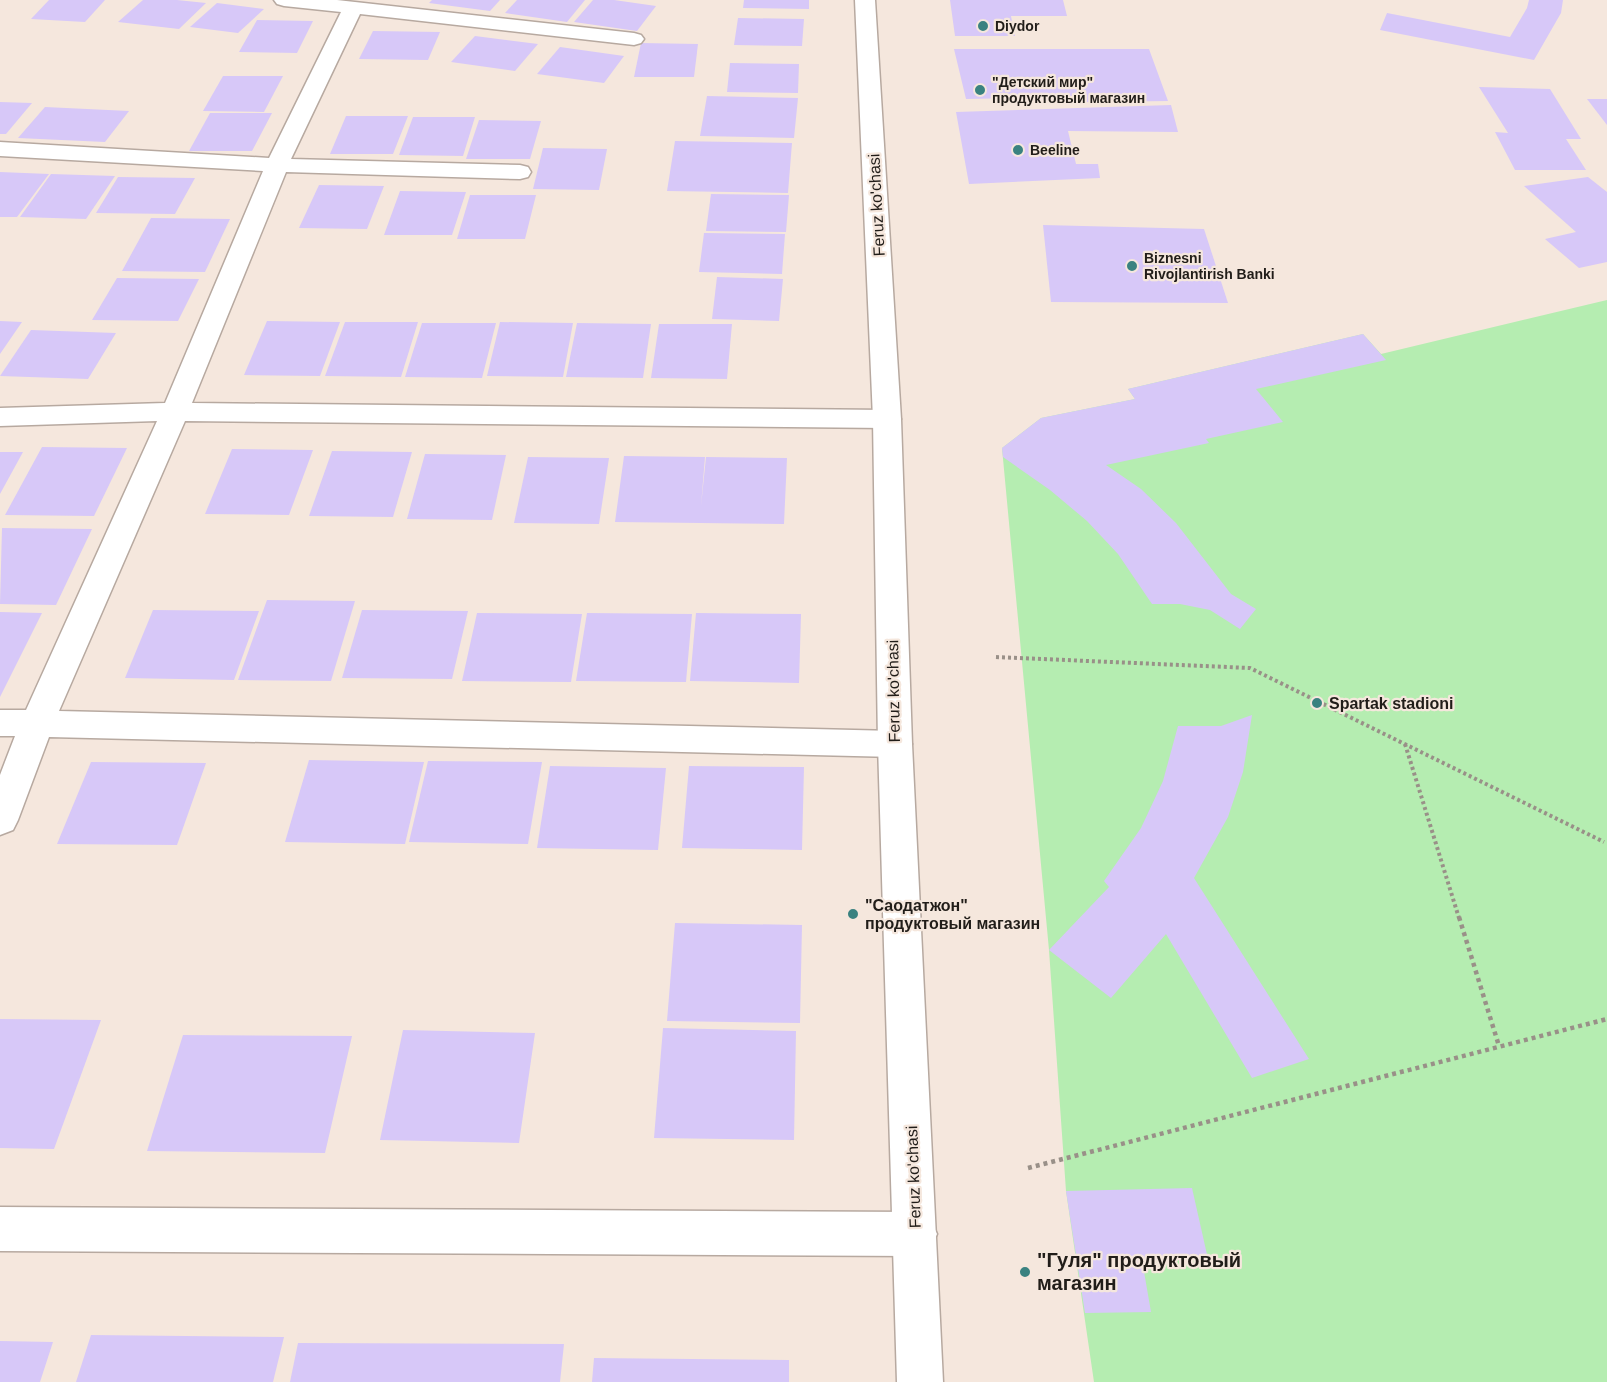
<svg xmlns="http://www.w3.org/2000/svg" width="1607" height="1382" font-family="Helvetica,sans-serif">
	<rect width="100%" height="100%" fill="#f5e7dd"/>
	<path fill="#b5edb1" d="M 1607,300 L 1607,1382 L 1094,1382 L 1066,1191 L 1049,950 L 1002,448 L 1041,418 L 1135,399 L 1128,389 L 1363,334 L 1381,354 Z"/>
	<g fill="#d7c8f8">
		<path d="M 49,0 L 105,0 L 85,22 L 31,19 Z"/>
		<path d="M 143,0 L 177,0 L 206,3 L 179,29 L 118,22 Z"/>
		<path d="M 432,0 L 500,0 L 490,11 L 429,3 Z"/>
		<path d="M 517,0 L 585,0 L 567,22 L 505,13 Z"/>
		<path d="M 593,0 L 614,0 L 656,6 L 637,31 L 574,22 Z"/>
		<path d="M 744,0 L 809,0 L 809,9 L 743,8 Z"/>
		<path d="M 950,0 L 1063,0 L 1067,16 L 1011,16 L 1015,36 L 955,36 Z"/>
		<path d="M 1529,0 L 1563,0 L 1561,13 L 1534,60 L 1380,30 L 1387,13 L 1510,37 L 1527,8 Z"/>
		<path d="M 217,3 L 264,9 L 238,33 L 190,27 Z"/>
		<path d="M 738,18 L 804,19 L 802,46 L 734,45 Z"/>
		<path d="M 257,20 L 313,21 L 297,53 L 239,52 Z"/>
		<path d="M 373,31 L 440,32 L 428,60 L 359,59 Z"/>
		<path d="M 475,36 L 538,44 L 515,71 L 451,62 Z"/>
		<path d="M 641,43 L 698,44 L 694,77 L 634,77 Z"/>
		<path d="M 560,47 L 624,56 L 604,83 L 537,74 Z"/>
		<path d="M 954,49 L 1149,49 L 1168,101 L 1023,103 L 1019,98 L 966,99 Z"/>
		<path d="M 730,63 L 799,64 L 798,93 L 727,92 Z"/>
		<path d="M 223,76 L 283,76 L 264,112 L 203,111 Z"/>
		<path d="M 1479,87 L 1550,89 L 1581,139 L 1566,139 L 1586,170 L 1515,170 L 1495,132 L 1508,133 Z"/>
		<path d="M 707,96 L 798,98 L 794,138 L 700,136 Z"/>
		<path d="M 1587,99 L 1607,99 L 1607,125 Z"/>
		<path d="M 0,102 L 32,103 L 6,134 L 0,134 Z"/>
		<path d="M 1171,105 L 1178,132 L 1068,131 L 1076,164 L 1098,164 L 1100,178 L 969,184 L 956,112 Z"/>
		<path d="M 45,107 L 129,111 L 105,142 L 18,138 Z"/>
		<path d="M 210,113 L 272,113 L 252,151 L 189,151 Z"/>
		<path d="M 346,116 L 408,116 L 393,154 L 330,154 Z"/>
		<path d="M 413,117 L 475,117 L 463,156 L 399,155 Z"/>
		<path d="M 479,120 L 541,121 L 530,159 L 466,159 Z"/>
		<path d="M 675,141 L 792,143 L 788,193 L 667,191 Z"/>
		<path d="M 543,148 L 607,149 L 599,190 L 533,189 Z"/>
		<path d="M 0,172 L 49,174 L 17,217 L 0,217 Z"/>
		<path d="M 51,174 L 115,176 L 86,219 L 20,217 Z"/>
		<path d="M 118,177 L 195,178 L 175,214 L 96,213 Z"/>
		<path d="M 1588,177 L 1607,192 L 1607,262 L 1579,268 L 1545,239 L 1576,232 L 1524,186 Z"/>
		<path d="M 319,185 L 384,186 L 367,229 L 299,228 Z"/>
		<path d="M 400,191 L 466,192 L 452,235 L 384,235 Z"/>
		<path d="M 711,194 L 789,195 L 786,232 L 706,231 Z"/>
		<path d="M 470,195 L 536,195 L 525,239 L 457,239 Z"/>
		<path d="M 151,218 L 230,219 L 205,272 L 122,271 Z"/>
		<path d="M 1043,225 L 1204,229 L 1228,303 L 1051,302 Z"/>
		<path d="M 704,233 L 785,234 L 782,274 L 699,272 Z"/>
		<path d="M 717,277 L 783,279 L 779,321 L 712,319 Z"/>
		<path d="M 117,278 L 199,279 L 178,321 L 92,320 Z"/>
		<path d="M 0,321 L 22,322 L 0,354 Z"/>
		<path d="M 267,321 L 340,322 L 320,376 L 244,375 Z"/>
		<path d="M 345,322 L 418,322 L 401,377 L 325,376 Z"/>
		<path d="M 500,322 L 573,323 L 563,377 L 487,376 Z"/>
		<path d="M 422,323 L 496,323 L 482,378 L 405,377 Z"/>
		<path d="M 577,323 L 651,324 L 643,378 L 566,377 Z"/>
		<path d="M 659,324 L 732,324 L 727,379 L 651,378 Z"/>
		<path d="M 31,330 L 116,333 L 88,379 L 0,376 Z"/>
		<path d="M 1363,334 L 1386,360 L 1256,389 L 1283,422 L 1206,439 L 1209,443 L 1106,465 L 1141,489 L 1176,523 L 1231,594 L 1256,609 L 1240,629 L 1210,610 L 1180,604 L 1152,604 L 1118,554 L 1087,521 L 1050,490 L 1003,457 L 1002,448 L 1041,418 L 1135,399 L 1128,389 Z"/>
		<path d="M 42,447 L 127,448 L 94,516 L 5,515 Z"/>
		<path d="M 232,449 L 313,450 L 289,515 L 205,514 Z"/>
		<path d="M 332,451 L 412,452 L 393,517 L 309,516 Z"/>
		<path d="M 0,452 L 23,452 L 0,494 Z"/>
		<path d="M 425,454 L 506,455 L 492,520 L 407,519 Z"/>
		<path d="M 624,456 L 705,457 L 701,506 L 706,457 L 787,458 L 784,524 L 615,522 Z"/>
		<path d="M 528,457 L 609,458 L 599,524 L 514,523 Z"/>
		<path d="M 2,528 L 92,529 L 56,605 L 0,604 Z"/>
		<path d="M 267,600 L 355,601 L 331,681 L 238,680 Z"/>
		<path d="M 153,610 L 259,611 L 234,680 L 125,678 Z"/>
		<path d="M 362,610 L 468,611 L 452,679 L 342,678 Z"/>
		<path d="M 0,612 L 42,613 L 0,697 Z"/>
		<path d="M 477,613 L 582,614 L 571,682 L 462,681 Z"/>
		<path d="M 587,613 L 692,614 L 686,682 L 576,681 Z"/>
		<path d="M 696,613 L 801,614 L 799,683 L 690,681 Z"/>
		<path d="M 1252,715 L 1243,772 L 1228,817 L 1194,878 L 1309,1059 L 1252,1078 L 1166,934 L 1111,998 L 1049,950 L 1109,887 L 1104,881 L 1141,828 L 1163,781 L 1178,726 L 1221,726 Z"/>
		<path d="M 309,760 L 424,762 L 405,844 L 285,842 Z"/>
		<path d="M 428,761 L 542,762 L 528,844 L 409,842 Z"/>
		<path d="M 91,762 L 206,763 L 177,845 L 57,844 Z"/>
		<path d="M 550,766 L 666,768 L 658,850 L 537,848 Z"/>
		<path d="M 689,766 L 804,767 L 802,850 L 682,848 Z"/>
		<path d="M 675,923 L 802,925 L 800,1023 L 667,1021 Z"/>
		<path d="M 0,1019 L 101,1020 L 54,1149 L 0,1148 Z"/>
		<path d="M 663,1028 L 796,1031 L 794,1140 L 654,1138 Z"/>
		<path d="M 403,1030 L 535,1033 L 519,1143 L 380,1140 Z"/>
		<path d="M 183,1035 L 352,1036 L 325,1153 L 147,1151 Z"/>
		<path d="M 1192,1188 L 1208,1259 L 1142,1260 L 1151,1312 L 1085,1313 L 1066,1191 Z"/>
		<path d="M 91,1335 L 284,1337 L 273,1382 L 76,1382 Z"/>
		<path d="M 0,1341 L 53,1342 L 40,1382 L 0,1382 Z"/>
		<path d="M 298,1343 L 564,1344 L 560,1382 L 290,1382 Z"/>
		<path d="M 594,1358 L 789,1360 L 789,1382 L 592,1382 Z"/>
	</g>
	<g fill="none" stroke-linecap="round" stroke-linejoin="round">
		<defs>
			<g id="minor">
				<path d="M 274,0 L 337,0 L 634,33 L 641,35 L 644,39 L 641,43 L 634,45 L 360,14 L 291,159 L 520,165 L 528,167 L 531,172 L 528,177 L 520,179 L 286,172 L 192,403 L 887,410 L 897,413 L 901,419 L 897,425 L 887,428 L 185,421 L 59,711 L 895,731 L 907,734 L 912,744 L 907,754 L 895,757 L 49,737 L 18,820 L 13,830 L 0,835 L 0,775 L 15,736 L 0,736 L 0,710 L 26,710 L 157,421 L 0,426 L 0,408 L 165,403 L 263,171 L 0,156 L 0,142 L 269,158 L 341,12 L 284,6 L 277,4 Z"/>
				<path d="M 0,1207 L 915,1212 L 930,1219 L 937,1234 L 930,1249 L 915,1256 L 0,1251 Z"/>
			</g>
			<path id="major" d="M 855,0 L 875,0 L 901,419 L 912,744 L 943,1382 L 897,1382 L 878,744 L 873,419 Z"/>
		</defs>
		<use href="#minor" stroke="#b7a9a0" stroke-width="3"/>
		<use href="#major" stroke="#b7a9a0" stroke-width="3"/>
		<g stroke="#999088" stroke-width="4" stroke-dasharray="3 3" stroke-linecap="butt">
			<path d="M 996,657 L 1250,668 L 1604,842"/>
			<path d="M 1405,744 L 1459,918"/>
		</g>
		<g stroke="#999088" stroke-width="4.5" stroke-dasharray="4 4" stroke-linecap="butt">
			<path d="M 1459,917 L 1499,1046"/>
			<path d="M 1028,1168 L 1607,1019"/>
		</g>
		<use href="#minor" fill="#fff" fill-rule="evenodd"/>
		<use href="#major" fill="#fff" fill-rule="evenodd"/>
	</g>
	<g fill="#3a8280" stroke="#f5e7dd" stroke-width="2">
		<circle cx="983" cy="26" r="6"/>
		<circle cx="980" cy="90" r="6"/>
		<circle cx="1018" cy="150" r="6"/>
		<circle cx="1132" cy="266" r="6"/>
		<circle cx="1317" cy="703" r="6"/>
		<circle cx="853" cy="914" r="6"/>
		<circle cx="1025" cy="1272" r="6"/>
	</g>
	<g text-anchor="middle" stroke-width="4.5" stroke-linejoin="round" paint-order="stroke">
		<g font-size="14" font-weight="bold" fill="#211d19" stroke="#f5e7dd" text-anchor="start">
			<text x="995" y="31">Diydor</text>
			<text x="992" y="87">"Детский мир"<tspan x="992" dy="16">продуктовый магазин</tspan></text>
			<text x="1030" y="155">Beeline</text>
			<text x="1144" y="263">Biznesni<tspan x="1144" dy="16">Rivojlantirish Banki</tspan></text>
		</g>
		<g font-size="16" fill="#211d19" stroke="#f5e7dd">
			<text transform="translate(876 205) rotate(-93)" y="6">Feruz ko'chasi</text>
			<text transform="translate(893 691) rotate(-91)" y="6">Feruz ko'chasi</text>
			<text transform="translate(913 1177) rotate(-92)" y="6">Feruz ko'chasi</text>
		</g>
		<g font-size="16" font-weight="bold" fill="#211d19" stroke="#f5e7dd" text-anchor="start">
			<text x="1329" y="709">Spartak stadioni</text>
			<text x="865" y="911">"Саодатжон"<tspan x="865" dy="18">продуктовый магазин</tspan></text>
		</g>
		<g font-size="20" font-weight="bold" fill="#211d19" stroke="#f5e7dd" text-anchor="start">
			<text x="1037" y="1267">"Гуля" продуктовый<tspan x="1037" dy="23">магазин</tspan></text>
		</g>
	</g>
</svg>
